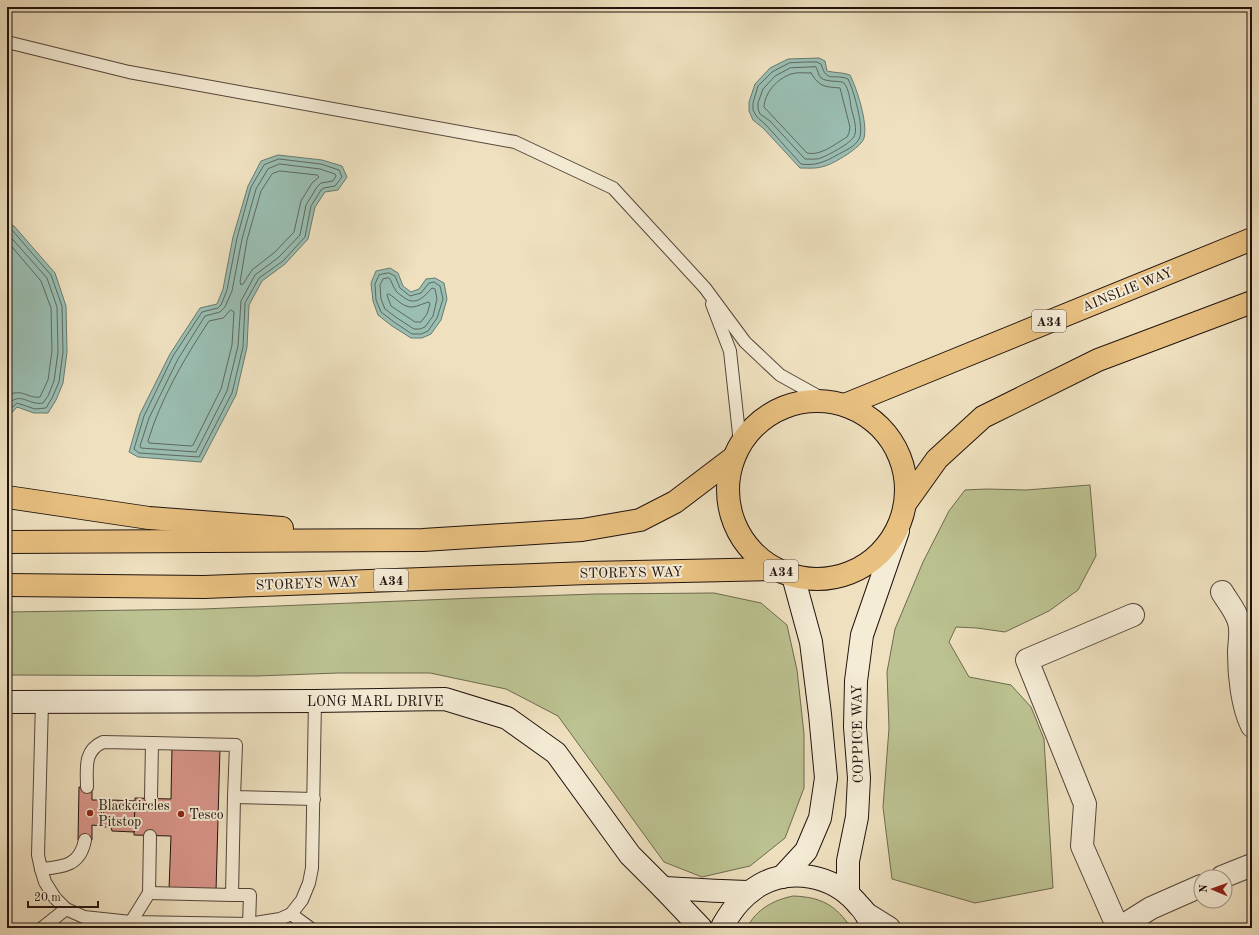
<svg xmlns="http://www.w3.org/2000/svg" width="1259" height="935" font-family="'Old Standard TT',serif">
	<rect width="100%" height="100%" fill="#efe1c0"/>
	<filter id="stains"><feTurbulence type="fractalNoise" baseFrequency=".005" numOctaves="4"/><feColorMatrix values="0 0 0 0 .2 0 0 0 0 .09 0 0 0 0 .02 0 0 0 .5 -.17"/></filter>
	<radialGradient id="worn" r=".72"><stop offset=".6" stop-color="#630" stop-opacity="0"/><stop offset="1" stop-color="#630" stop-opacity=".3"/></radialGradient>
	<g fill="#bcc291" stroke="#6e6a50">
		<path d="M 1090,485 L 1096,556 L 1078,590 L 1049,611 L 1005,632 L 977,628 L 956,627 L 949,642 L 969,677 L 1011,685 L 1031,707 L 1044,739 L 1053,888 L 975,903 L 892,879 L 883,807 L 889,728 L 887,672 L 895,629 L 923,562 L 949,511 L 965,490 L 986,489 L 1026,490 Z"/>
		<path d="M 714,593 L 761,603 L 787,625 L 797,670 L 804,734 L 804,788 L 785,838 L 750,866 L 702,877 L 664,862 L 558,716 L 506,689 L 430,673 L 338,673 L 257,676 L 7,675 L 7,612 L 203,609 L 476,598 L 596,594 Z"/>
		<path d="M 793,896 C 821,897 836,905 851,928 L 747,928 C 756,909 774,900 793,896 Z"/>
	</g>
	<g fill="#9abeb2" stroke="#697a70">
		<path d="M 819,58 L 825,61 L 827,71 C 835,73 842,72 850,75 C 857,89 868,123 864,138 C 862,147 833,164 825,166 C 816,169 809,168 800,168 L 763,128 L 753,120 L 749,111 L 749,102 L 755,84 L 770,68 L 788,59 Z"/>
		<path d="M 278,155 L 322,160 L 342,166 L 347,177 L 338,190 L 325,192 L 315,207 L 308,239 L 285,264 L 262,281 L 249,305 L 247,347 L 236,395 L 201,462 L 138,457 L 129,452 L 140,414 L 170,354 L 200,308 L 217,304 L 223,289 L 233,237 L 248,186 L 261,161 Z"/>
		<path d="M 7,223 L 14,226 L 55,273 L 66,306 L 67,352 L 63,383 L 56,400 L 48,413 L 34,413 L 17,407 L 7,418 Z"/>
		<path d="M 390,268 L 398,273 L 403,286 L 411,292 L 419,289 L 426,279 L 435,278 L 444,283 L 447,299 L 441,320 L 431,334 L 422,338 L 411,338 L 392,326 L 378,315 L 373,301 L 371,283 L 376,271 Z"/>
	</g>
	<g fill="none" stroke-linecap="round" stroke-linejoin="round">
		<g stroke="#5d6860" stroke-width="1">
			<path d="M 805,62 L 817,62 L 821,64 C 827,84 834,73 848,79 C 853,88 865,129 859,139 C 855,147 844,151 837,155 C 825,162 815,166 801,164 L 766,125 L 757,117 L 753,110 L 753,103 L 758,86 L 772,72 L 789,63 Z"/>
			<path d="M 816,67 C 818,70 818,75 821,78 C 828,83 841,80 844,83 C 849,89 850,100 851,107 C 853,116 857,126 855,134 C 854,142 830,154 823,157 C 817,160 811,159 805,159 L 770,121 L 760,114 L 758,109 L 758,103 L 763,89 L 775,76 L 790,68 Z"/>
			<path d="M 811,73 C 813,75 814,79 817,81 C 823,88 833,87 840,88 L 850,127 L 849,133 L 847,137 C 835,144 821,156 807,153 L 764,107 C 765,92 777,79 791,74 C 797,72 805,73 811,73 Z"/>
			<path d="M 279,159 L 321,164 L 339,170 L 342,177 L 335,186 L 324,188 L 321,190 L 311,206 L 305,237 L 283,261 L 259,278 L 245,303 L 243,347 L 232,393 L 199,457 L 139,453 L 134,449 L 144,416 L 173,356 L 202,312 L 218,308 L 221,305 L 227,290 L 237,238 L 251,187 L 264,165 Z"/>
			<path d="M 280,164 L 320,169 L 335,174 L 336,176 L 333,181 L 321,183 L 317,187 L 306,205 L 300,235 L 279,257 L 255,275 L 241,301 L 238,346 L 227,391 L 196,452 L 141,448 L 140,446 L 149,418 L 178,359 L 205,316 L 220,312 L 225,307 L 232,291 L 242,239 L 256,189 L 268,169 Z"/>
			<path d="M 280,171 L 317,175 L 319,177 L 312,183 L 301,201 L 294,232 L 275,252 L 252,270 L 243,284 L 241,285 L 240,282 L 247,240 L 261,191 L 272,174 Z"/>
			<path d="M 7,228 L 12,230 L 51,275 L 62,306 L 63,352 L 59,382 L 52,398 L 46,408 L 35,409 L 17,403 L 7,412"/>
			<path d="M 7,233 L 47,278 L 57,307 L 58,352 L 54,381 L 48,396 L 43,403 C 28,406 21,390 7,405"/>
			<path d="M 7,241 L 41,281 L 51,308 L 52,351 L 48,380 L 40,397 C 28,399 21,387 7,396"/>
			<path d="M 389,273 L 395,276 L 400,288 L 410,296 L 421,293 L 429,283 L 434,282 L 440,286 L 443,299 L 437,318 L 428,331 L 421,334 L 412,334 L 394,322 L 381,312 L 376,300 L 375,284 L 379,275 Z"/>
			<path d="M 389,278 C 392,281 392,285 395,289 C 396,292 399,294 402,296 C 415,307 423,298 432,288 L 435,289 L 437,299 L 433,316 L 425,327 L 420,329 L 414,329 L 397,318 L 385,309 L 381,299 L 380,285 L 383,279 Z"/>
			<path d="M 389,294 C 396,298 403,308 413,307 C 419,306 424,303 429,302 L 430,304 L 427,314 L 421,322 L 415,322 L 391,306 L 387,295 Z"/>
			<path d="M 231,310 L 234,312 L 232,345 L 221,389 L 193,445 L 191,446 L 149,443 L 148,441 C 161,398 184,359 209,321 L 223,318 Z"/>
		</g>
	</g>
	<g fill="#da968b" stroke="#20130e">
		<path d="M 172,746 L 220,748 L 216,891 L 169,890 L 171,836 L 134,835 L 135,798 L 171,799 Z"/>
		<path d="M 79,787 L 92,787 L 92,800 L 102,800 L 101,826 L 92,825 L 92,840 L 78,840 Z"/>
		<path d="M 112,800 L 135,801 L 134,832 L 112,831 L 111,827 L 103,827 L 104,805 L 112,805 Z"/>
	</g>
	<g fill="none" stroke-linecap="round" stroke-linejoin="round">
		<defs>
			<g id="lane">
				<path d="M 7,42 L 129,72 L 515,142 L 613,188 L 705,288 L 745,342 L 780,375 L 825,400"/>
				<path d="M 712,304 L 730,351 L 740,443"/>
				<path d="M 42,702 L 38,855 L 41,869 L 45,882 L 55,898 L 66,909 L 84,917 L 131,922 L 249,924 L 280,919 L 291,914 L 302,900 L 309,883 L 312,868 L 315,701"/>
				<path d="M 87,787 C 87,769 83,751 103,742 L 152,743"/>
				<path d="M 151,798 L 152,743 L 236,745 L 234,797 L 314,799"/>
				<path d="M 41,869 C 63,867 80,866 85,840"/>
				<path d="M 149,893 L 232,895 L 234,797"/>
				<path d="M 232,895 L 250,895 L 249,924"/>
				<path d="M 291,914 L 310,928"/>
				<path d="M 131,922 L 149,893 L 150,836"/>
				<path d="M 42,928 L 66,909"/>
			</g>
			<g id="street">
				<path d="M 1222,592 C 1228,602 1236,611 1239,622 C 1242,632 1239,643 1239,653 C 1239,675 1242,706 1252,726"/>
				<path d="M 1222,877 L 1252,865"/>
				<path d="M 865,913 L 889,928"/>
				<path d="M 1118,928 L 1082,846 L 1085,804 L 1027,660 L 1133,615"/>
				<path d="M 1119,928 L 1151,908 L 1201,886"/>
			</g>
			<g id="secondary">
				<path d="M 7,702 L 315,701 L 445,699 L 507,718 L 556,753 L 630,855 L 663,888 L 701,928"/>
				<path d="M 782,877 L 806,851 L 820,818 L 826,778 L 820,714 L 811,642 L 793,576"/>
				<path d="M 663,888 C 692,889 721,892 750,892"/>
				<path d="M 848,894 L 848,861 L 857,817 L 859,778 L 855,727 L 856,681 L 862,635 L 898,531"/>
				<path d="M 722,928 L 723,925 C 733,908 743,895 760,885 C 792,867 833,876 856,902 C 859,906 864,910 866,914 C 868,918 870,923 872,928"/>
			</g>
			<g id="highway">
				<circle cx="817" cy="490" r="89"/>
				<path d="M 847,404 L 1252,239"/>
				<path d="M 7,497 L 149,518 L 282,528"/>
				<path d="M 907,501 L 937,459 L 983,417 L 1098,360 L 1252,302"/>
				<path d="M 7,542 L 423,540 L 582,530 L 640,520 L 675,502 L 733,458"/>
				<path d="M 7,585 L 204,587 L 588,573 L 776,569"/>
			</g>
		</defs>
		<use href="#lane" stroke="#54463a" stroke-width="14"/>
		<use href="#street" stroke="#54463a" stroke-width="24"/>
		<use href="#secondary" stroke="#20130e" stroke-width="24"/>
		<use href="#highway" stroke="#20130e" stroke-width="24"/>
		<use href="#lane" stroke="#f5ecd6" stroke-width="12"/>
		<use href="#street" stroke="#f5ecd6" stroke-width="22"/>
		<use href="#secondary" stroke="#f5ecd6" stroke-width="22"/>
		<use href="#highway" stroke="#e8c080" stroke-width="22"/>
	</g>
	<g fill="#8f2418" stroke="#f5ecd6" stroke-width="1.5">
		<circle cx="90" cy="813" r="4"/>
		<circle cx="181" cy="814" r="4"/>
	</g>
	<g text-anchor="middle" stroke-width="4" stroke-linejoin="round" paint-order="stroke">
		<g fill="#f5ecd6" stroke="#60544a" stroke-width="1">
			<rect x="1032" y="310" width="34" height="22" rx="3"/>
			<rect x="764" y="560" width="34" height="22" rx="3"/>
			<rect x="374" y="569" width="34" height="22" rx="3"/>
		</g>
		<g font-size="13" font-weight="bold" fill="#20130e">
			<text x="1049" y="326">A34</text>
			<text x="781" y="576">A34</text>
			<text x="391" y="585">A34</text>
		</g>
		<g font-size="14" fill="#20130e" stroke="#f5ecd6">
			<text transform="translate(1127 289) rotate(-22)" y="5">AINSLIE WAY</text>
			<text transform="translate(631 572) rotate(-1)" y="5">STOREYS WAY</text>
			<text transform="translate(307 583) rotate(-2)" y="5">STOREYS WAY</text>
			<text x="375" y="706">LONG MARL DRIVE</text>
			<text transform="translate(857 734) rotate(-91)" y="5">COPPICE WAY</text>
		</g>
		<g font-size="14" fill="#20130e" stroke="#f5ecd6" text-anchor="start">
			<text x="98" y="810">Blackcircles<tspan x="98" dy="16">Pitstop</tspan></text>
			<text x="189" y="819">Tesco</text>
		</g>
	</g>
	<rect width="1259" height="935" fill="none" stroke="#efe1c0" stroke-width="24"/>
	<rect x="8" y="8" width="1243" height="919" fill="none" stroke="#20130e" stroke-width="2"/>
	<rect x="12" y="12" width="1235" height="911" fill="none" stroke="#20130e"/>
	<g transform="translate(1213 889) rotate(272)"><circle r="19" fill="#f5ecd6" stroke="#a09586"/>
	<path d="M0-3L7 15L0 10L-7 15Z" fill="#8f2418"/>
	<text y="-6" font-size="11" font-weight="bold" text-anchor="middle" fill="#20130e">N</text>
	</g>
	<path d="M28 901v6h70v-6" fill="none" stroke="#20130e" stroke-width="2"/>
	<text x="34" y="901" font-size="12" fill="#20130e" stroke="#f5ecd6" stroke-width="3" paint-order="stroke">20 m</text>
	<rect width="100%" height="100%" filter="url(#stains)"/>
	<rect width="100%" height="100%" fill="url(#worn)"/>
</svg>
